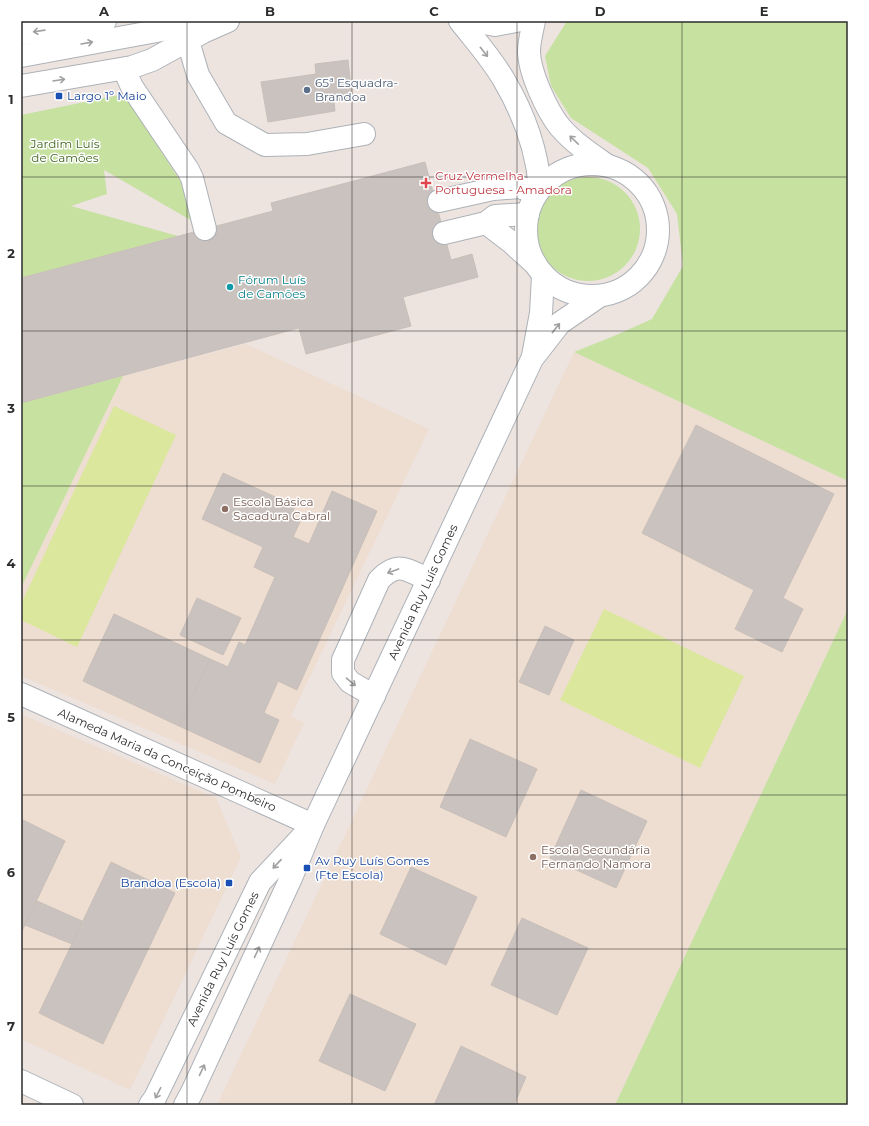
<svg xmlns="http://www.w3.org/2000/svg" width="869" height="1126" font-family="Montserrat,sans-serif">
	<rect width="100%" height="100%" fill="#ede4e0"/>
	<g fill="#eeddd1">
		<path d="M 246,344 L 429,429 L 291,716 L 304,723 L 275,784 L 21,676 L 21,588 L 123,376 Z"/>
		<path d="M 574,352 L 848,481 L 848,609 L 615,1105 L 217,1105 Z"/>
		<path d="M 21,714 L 216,798 L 241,857 L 130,1090 L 21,1039 Z"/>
	</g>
	<g fill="#c6e1a0">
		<path d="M 567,21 L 848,21 L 848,481 L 574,352 L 614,336 L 652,319 L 683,266 L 677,214 L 648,168 L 571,118 L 551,86 L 545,56 Z"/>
		<path d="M 124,94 L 183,185 L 194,222 L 104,170 L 107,194 L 71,206 L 178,236 L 21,278 L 21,115 Z"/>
		<circle cx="588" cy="229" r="52"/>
		<path d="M 123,376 L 21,588 L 21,403 Z"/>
		<path d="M 848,609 L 848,1105 L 615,1105 Z"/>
	</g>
	<g fill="#dae79c">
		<path d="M 114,406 L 176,435 L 77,647 L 21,620 L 21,604 Z"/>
		<path d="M 604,609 L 744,676 L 700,768 L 560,700 Z"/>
	</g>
	<g fill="#c9c2be" stroke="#c9bfb9">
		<path d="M 348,60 L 352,98 L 334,101 L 335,111 L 268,122 L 261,82 L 316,74 L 315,64 Z"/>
		<path d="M 425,162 L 451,260 L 472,254 L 478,277 L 403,297 L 411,326 L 306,354 L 299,328 L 21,403 L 21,278 L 273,211 L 271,203 Z"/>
		<path d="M 696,425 L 834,494 L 783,598 L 803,609 L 782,652 L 735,629 L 754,590 L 642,533 Z"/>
		<path d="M 223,473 L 295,506 L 290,518 L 300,522 L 293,537 L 309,544 L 332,491 L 377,511 L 297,690 L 278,681 L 264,713 L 279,720 L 260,763 L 179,726 L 210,659 L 228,667 L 239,642 L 245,645 L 275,577 L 254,567 L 263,547 L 202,519 Z"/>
		<path d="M 197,598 L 241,618 L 223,655 L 180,635 Z"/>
		<path d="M 114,614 L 210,659 L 179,726 L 83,681 Z"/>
		<path d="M 545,626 L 574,640 L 549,695 L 519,682 Z"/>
		<path d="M 470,739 L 537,769 L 506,837 L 440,807 Z"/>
		<path d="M 581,790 L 647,821 L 616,888 L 550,858 Z"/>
		<path d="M 21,819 L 65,841 L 21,933 Z"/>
		<path d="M 111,862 L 175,893 L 103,1044 L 39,1013 Z"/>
		<path d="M 411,867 L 477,897 L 446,965 L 380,934 Z"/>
		<path d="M 37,901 L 82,921 L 72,944 L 25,925 Z"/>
		<path d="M 522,918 L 588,948 L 557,1015 L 491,985 Z"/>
		<path d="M 350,994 L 416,1024 L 385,1091 L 319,1061 Z"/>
		<path d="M 461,1046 L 526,1077 L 514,1105 L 434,1105 Z"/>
	</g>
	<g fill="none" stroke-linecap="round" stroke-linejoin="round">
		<defs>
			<g id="minor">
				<path d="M 460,21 C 475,40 492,59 504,80 C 524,114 537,149 540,188"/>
				<path d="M 471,21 L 495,25 L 516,21"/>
				<path d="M 534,21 C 532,31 529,42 529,51 C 529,72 547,111 560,127 C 573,142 589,153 605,164"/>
				<path d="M 21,34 L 105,21"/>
				<path d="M 188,41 L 198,75 L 226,123 L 265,145 L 307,144 L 364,134"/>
				<path d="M 21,56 L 211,21"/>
				<path d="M 124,69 L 132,87 L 188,170 L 192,178 L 205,229"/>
				<path d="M 21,86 L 132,67 L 152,60 L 203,32 L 228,21"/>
				<circle cx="592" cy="230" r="66"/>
				<path d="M 439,201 L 493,189 L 519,187 L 535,192"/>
				<path d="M 486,223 L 511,242 L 534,263"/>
				<path d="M 444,233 L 486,223 L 495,216 L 528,214"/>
				<path d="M 533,356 L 541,313 L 543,276"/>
				<path d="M 21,694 L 313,825"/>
				<path d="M 374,696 L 350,682 L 343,673 L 343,660 L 379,580 C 398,560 407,570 429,580"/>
				<path d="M 21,1081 L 72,1105"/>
				<path d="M 150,1105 L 155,1098 L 260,882 L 304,835"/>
				<path d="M 185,1105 L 192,1092 L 291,878 L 313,825 L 532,359 L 560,323 L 598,297"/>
			</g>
		</defs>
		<use href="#minor" stroke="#adb2b8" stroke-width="24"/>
		<use href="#minor" stroke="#fff" stroke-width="22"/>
	</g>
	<defs><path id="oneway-shaft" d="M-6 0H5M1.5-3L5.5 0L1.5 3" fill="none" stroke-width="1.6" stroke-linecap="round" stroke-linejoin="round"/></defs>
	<g stroke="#a0a0a0">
		<use href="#oneway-shaft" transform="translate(39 31) rotate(172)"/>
		<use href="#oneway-shaft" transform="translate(87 43) rotate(-10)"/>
		<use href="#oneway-shaft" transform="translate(484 52) rotate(52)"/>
		<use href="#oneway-shaft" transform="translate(59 80) rotate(-9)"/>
		<use href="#oneway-shaft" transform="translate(574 140) rotate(-136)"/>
		<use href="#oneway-shaft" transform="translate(556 328) rotate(-52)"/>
		<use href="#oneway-shaft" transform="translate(393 571) rotate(160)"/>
		<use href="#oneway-shaft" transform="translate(351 682) rotate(40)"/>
		<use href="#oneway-shaft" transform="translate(277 864) rotate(133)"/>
		<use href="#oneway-shaft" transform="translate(257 952) rotate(-65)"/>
		<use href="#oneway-shaft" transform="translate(202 1070) rotate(-65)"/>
		<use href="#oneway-shaft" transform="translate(158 1093) rotate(117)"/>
	</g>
	<path fill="none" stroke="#2d2d2d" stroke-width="1" stroke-opacity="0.55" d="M 187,21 L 187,1105M 352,21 L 352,1105M 517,21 L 517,1105M 682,21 L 682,1105M 21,177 L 848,177M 21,331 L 848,331M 21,486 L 848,486M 21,640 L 848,640M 21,795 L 848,795M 21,949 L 848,949"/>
	<circle fill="#5c6f8a" stroke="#fff" stroke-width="1.5" cx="307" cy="90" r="4"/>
	<g fill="#1a4fb4" stroke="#fff" stroke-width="1.5">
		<rect x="55" y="92" width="8" height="8" rx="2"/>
		<rect x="303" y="864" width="8" height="8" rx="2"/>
		<rect x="225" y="879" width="8" height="8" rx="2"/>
	</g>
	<path fill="#e0444e" stroke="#fff" stroke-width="1.5" d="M424 177h4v4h4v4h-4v4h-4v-4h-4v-4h4z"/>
	<circle fill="#0f9aa8" stroke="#fff" stroke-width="1.5" cx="230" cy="287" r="4"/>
	<g fill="#8d6e63" stroke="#fff" stroke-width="1.5">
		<circle cx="225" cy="509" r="4"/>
		<circle cx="533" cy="857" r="4"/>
	</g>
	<g text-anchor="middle" stroke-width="3" stroke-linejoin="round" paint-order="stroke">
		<g font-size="12" fill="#4e5e75" stroke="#fff" text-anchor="start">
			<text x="315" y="87">65ª Esquadra-<tspan x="315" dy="14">Brandoa</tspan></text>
		</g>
		<g font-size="12" fill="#164399" stroke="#fff" text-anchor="start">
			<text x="67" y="100">Largo 1º Maio</text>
			<text x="315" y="865">Av Ruy Luís Gomes<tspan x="315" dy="14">(Fte Escola)</tspan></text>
			<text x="221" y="887" text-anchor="end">Brandoa (Escola)</text>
		</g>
		<g font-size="12" fill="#40671f" stroke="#fff">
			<text x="65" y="148">Jardim Luís<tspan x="65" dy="14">de Camões</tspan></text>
		</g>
		<g font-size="12" fill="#be3a42" stroke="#fff" text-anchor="start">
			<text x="435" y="180">Cruz Vermelha<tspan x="435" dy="14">Portuguesa - Amadora</tspan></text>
		</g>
		<g font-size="12" fill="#0d838f" stroke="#fff" text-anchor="start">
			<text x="238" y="284">Fórum Luís<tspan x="238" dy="14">de Camões</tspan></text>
		</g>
		<g font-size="12" fill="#785e54" stroke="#fff" text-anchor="start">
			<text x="233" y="506">Escola Básica<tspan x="233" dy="14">Sacadura Cabral</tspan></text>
			<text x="541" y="854">Escola Secundária<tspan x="541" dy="14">Fernando Namora</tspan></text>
		</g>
		<g font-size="12" fill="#2d2d2d" stroke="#fff">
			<text transform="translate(423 592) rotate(-65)" y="4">Avenida Ruy Luís Gomes</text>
			<text transform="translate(167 760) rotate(24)" y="4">Alameda Maria da Conceição Pombeiro</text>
			<text transform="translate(223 959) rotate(-64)" y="4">Avenida Ruy Luís Gomes</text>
		</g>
	</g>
	<rect width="869" height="1126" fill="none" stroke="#ffffff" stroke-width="44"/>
	<rect x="22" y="22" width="825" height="1082" fill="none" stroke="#2d2d2d" stroke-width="1.5"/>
	<g font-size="13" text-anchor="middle" font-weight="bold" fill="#2d2d2d">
		<text x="104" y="16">A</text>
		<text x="270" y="16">B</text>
		<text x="434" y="16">C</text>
		<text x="600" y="16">D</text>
		<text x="764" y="16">E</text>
		<text x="11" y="104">1</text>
		<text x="11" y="258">2</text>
		<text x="11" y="413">3</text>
		<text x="11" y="568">4</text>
		<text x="11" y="722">5</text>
		<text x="11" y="877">6</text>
		<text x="11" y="1031">7</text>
	</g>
</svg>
